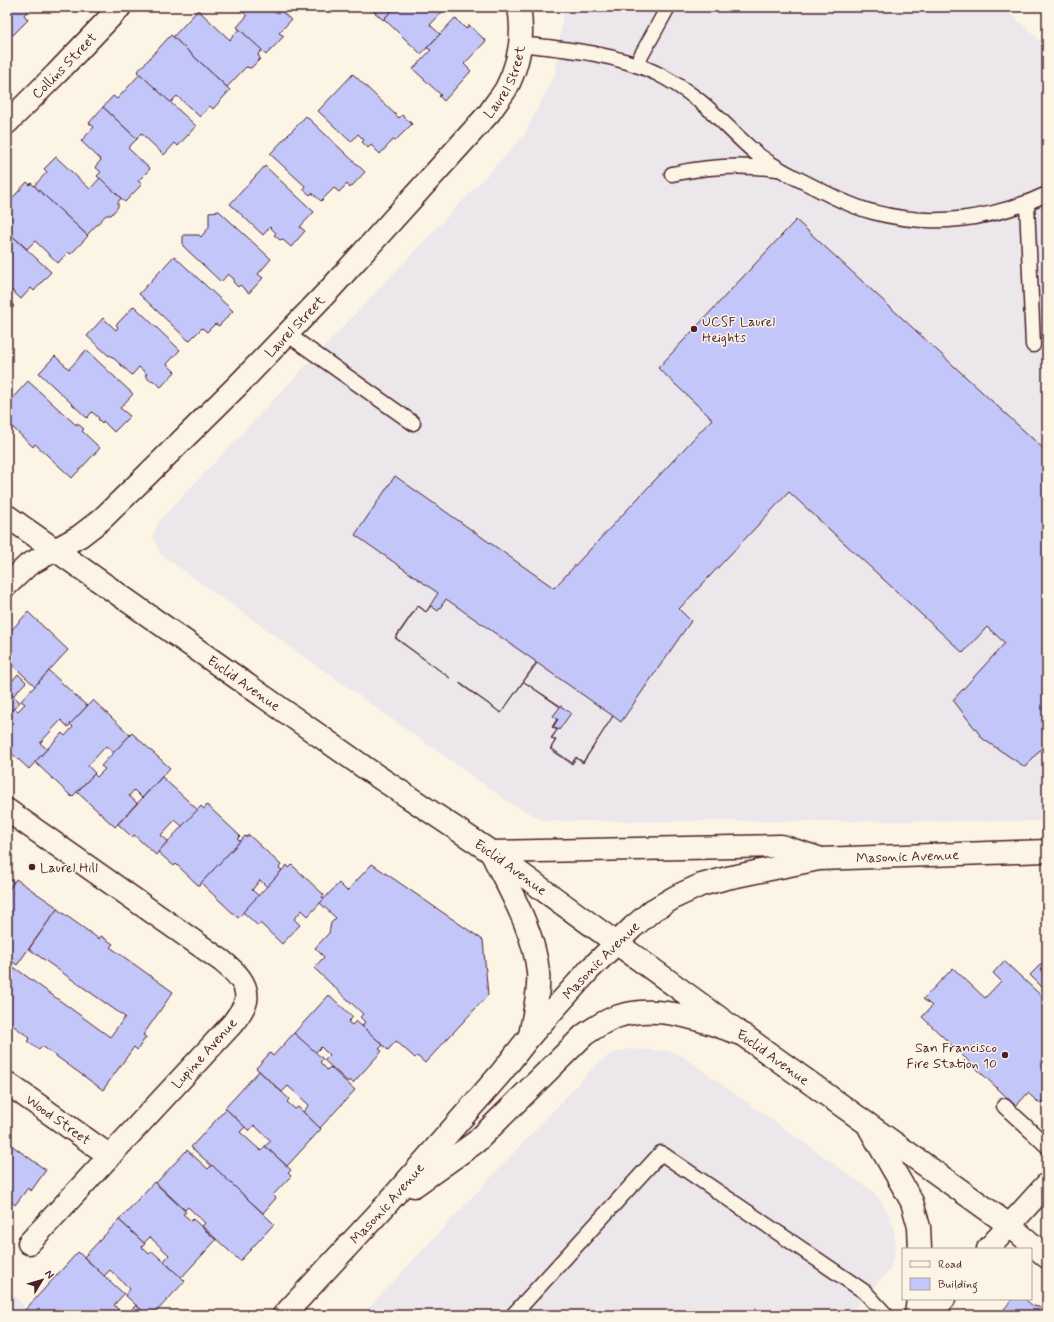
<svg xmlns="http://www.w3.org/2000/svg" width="1054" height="1322" font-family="Mynerve,sans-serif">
	<rect width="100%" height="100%" fill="#fcf5e5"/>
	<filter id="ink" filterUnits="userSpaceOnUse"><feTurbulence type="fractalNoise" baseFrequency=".025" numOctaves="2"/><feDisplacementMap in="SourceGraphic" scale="8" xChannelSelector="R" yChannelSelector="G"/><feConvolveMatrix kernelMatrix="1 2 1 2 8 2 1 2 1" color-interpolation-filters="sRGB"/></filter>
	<g filter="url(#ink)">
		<g fill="#ebe7eb">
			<path d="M 564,7 L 1003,7 L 1047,47 L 1047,821 L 545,821 L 513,805 L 160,554 L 153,536 L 159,521 L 523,137 L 555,74 Z"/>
			<path d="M 629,1049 L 670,1051 L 682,1056 L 875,1193 L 886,1208 L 893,1226 L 896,1247 L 890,1269 L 848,1315 L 362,1315 L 594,1067 L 612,1053 Z"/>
			<path d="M 7,1286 L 30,1315 L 7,1315 Z"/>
		</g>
		<g fill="#c3c6f8" stroke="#4a1f2b">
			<path d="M 7,7 L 31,7 L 24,15 L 28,20 L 13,35 L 7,29 Z"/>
			<path d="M 237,7 L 277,7 L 291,20 L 279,33 L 284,36 L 266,55 L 237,27 L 247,16 Z"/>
			<path d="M 369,7 L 395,7 L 383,20 Z"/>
			<path d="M 395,7 L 447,7 L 430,25 L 440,34 L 421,54 L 384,19 Z"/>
			<path d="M 198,10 L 230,40 L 239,29 L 262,50 L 258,54 L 260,59 L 251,68 L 246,67 L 227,87 L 173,37 Z"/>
			<path d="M 455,18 L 466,29 L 469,25 L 486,41 L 464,64 L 471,71 L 444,101 L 439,96 L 441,95 L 413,69 L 431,50 L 427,48 Z"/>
			<path d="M 171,35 L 230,90 L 213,109 L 210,106 L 200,117 L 177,96 L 170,103 L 137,72 Z"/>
			<path d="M 140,74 L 196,126 L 178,146 L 175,143 L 164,155 L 141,133 L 137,139 L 103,107 L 113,96 L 117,99 Z"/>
			<path d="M 353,74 L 399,118 L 402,115 L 412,124 L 395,141 L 393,140 L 380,154 L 371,145 L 368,148 L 362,142 L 364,140 L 358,134 L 351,142 L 318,111 Z"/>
			<path d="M 103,107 L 137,139 L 128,148 L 150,169 L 138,181 L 142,184 L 125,202 L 97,176 L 101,172 L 95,167 L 101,160 L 81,141 L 94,127 L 89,123 Z"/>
			<path d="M 306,116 L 365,172 L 350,188 L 347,184 L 339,192 L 334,188 L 321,201 L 312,193 L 310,195 L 303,189 L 305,186 L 270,154 Z"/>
			<path d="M 56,157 L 90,189 L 100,178 L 121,198 L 118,202 L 118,207 L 111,215 L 106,215 L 87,235 L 34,186 L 47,172 L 44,169 Z"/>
			<path d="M 265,166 L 314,212 L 300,227 L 305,231 L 291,247 L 282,239 L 280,240 L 274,235 L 276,233 L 270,227 L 263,235 L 230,204 Z"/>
			<path d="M 27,182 L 30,185 L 31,183 L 88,236 L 71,254 L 68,252 L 58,263 L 35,241 L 27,249 L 7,231 L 7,204 Z"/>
			<path d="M 219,211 L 271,259 L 258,274 L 263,278 L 249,293 L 240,285 L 238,287 L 233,282 L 234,279 L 228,274 L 221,282 L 183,246 L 183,235 L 199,235 L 201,237 L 209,227 L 209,212 Z"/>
			<path d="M 796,220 L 1047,452 L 1047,742 L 1025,767 L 983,739 L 953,700 L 1005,643 L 987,627 L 963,653 L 789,492 L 679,609 L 691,621 L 621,722 L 613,716 L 583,763 L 576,758 L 572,764 L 550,749 L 555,741 L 551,738 L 557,730 L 552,727 L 557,719 L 553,716 L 560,707 L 524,682 L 571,713 L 559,730 L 553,727 L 558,719 L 553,727 L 557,730 L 552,738 L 556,740 L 551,748 L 572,763 L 576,757 L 583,762 L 613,716 L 537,663 L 501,713 L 460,684 L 460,683 L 501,713 L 536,663 L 535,661 L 446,599 L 438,611 L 431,606 L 426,612 L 418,606 L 396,638 L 450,678 L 395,638 L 418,605 L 426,612 L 438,593 L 355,535 L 395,476 L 554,588 L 712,419 L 658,368 Z"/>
			<path d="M 7,231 L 51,272 L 34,291 L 31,288 L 21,299 L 7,286 Z"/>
			<path d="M 174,256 L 233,311 L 219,326 L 215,324 L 207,332 L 202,328 L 189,341 L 139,294 Z"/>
			<path d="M 7,300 L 14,306 L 7,314 Z"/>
			<path d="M 134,306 L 180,350 L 167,364 L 175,372 L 161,387 L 152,380 L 150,381 L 145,375 L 147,374 L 139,367 L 132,375 L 110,355 L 109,356 L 87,336 L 103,318 L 116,330 L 118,327 L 116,325 Z"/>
			<path d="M 86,350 L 133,394 L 120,408 L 130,416 L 114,432 L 103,421 L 102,423 L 98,419 L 99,418 L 92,412 L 87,418 L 39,373 L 55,356 L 69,369 Z"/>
			<path d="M 28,381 L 76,425 L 77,423 L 84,429 L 82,431 L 100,448 L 72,478 L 35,444 L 33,447 L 7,422 L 7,404 Z"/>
			<path d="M 28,612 L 68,650 L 35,686 L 7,660 L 7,635 Z"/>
			<path d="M 49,671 L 87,706 L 68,727 L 61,720 L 40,743 L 47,749 L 29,769 L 7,749 L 7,716 L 14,708 L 18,711 L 25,704 L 21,701 Z"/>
			<path d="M 18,674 L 26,682 L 13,696 L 20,702 L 7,716 L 7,675 L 13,680 Z"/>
			<path d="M 93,700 L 130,735 L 114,753 L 106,746 L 88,766 L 95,773 L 72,797 L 35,762 L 62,733 L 65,736 L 73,727 L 70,724 Z"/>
			<path d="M 132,733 L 170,768 L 142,798 L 134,790 L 129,796 L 137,803 L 115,827 L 77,792 L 94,774 L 97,777 L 105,769 L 101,766 Z"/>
			<path d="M 162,777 L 198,810 L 183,827 L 175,820 L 161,835 L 168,841 L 156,855 L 134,835 L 132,837 L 118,824 Z"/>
			<path d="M 207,805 L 240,836 L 237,839 L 240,841 L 199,886 L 176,864 L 174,866 L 158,852 L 201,806 L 204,809 Z"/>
			<path d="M 249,835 L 281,865 L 279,868 L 282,870 L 267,887 L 260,880 L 252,890 L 259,896 L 238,918 L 201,883 L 245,836 L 246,837 Z"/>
			<path d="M 372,864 L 483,940 L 488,995 L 425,1063 L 417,1056 L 415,1058 L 396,1041 L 388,1050 L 362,1026 L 365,1022 L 360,1017 L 363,1014 L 314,968 L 324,957 L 315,948 L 329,933 L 331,923 L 336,918 L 320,903 L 339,883 L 347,891 Z"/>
			<path d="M 287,865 L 289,868 L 292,865 L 324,895 L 322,898 L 324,899 L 308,916 L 302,910 L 294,919 L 300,925 L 282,944 L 260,923 L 258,926 L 243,912 Z"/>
			<path d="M 7,877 L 14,882 L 7,892 Z"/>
			<path d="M 16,879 L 58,908 L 17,965 L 7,958 L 7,892 Z"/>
			<path d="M 57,909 L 99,939 L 101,936 L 113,944 L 110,947 L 173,992 L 143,1035 L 146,1037 L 137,1050 L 134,1047 L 103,1090 L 42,1046 L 39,1050 L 27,1041 L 30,1038 L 7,1021 L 7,979 L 15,968 L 110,1037 L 125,1017 L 29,949 Z"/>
			<path d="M 1047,958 L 1047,992 L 1030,975 Z"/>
			<path d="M 1004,961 L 1047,1001 L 1047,1097 L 1040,1104 L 1028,1093 L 1016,1106 L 922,1017 L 932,1006 L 923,999 L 953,968 L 985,998 L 1001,981 L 993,973 Z"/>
			<path d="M 329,995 L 353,1017 L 348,1022 L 352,1025 L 356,1021 L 383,1045 L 379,1049 L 382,1051 L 353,1083 L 350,1080 L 348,1082 L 324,1060 L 329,1055 L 321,1047 L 315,1053 L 294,1033 Z"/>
			<path d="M 294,1033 L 323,1059 L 320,1062 L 327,1070 L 330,1067 L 355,1090 L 320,1128 L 303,1112 L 309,1105 L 288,1086 L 282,1092 L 256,1068 L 270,1053 L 273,1056 Z"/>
			<path d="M 259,1071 L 289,1099 L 287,1102 L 295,1109 L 298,1107 L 321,1129 L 287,1166 L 265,1146 L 271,1141 L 254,1125 L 249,1131 L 225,1108 Z"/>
			<path d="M 226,1109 L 245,1127 L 240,1132 L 261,1151 L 265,1146 L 291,1170 L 288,1173 L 291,1176 L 273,1195 L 276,1198 L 263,1213 L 191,1147 Z"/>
			<path d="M 7,1142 L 46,1170 L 31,1191 L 28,1188 L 15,1205 L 7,1198 Z"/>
			<path d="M 187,1150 L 208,1169 L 212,1165 L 274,1224 L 240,1261 L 202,1226 L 205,1223 L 188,1207 L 185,1210 L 156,1183 Z"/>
			<path d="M 154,1182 L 186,1212 L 183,1214 L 191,1221 L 193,1219 L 216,1240 L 181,1278 L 164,1261 L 169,1255 L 150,1237 L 144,1243 L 119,1220 Z"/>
			<path d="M 119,1220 L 144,1243 L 145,1244 L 142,1247 L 149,1254 L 152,1251 L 185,1281 L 153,1315 L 147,1315 L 125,1295 L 130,1289 L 110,1270 L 104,1276 L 84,1257 Z"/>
			<path d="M 78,1252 L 124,1294 L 114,1305 L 124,1315 L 28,1315 L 24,1311 Z"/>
			<path d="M 1013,1299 L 1025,1299 L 1033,1306 L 1039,1307 L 1045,1312 L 1045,1315 L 1005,1315 L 1004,1309 Z"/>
			<path d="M 136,1305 L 147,1315 L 126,1315 Z"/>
		</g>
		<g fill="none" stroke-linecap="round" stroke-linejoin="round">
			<defs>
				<g id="service">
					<path d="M 520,44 C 566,49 613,53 656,73 C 670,80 684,89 697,99 C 718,115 736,137 757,154 C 775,168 794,177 814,187 C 833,197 853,207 873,212 C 932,228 992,220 1047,194"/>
					<path d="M 636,65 L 668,7"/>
					<path d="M 672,174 C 708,166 740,164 777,169"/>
					<path d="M 1027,204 L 1033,345"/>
					<path d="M 287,334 L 413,423"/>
					<path d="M 1004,1106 L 1047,1146"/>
					<path d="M 513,1315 L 661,1153 L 865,1292 L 886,1315"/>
				</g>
				<g id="minor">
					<path id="s1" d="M 7,123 L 57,73 L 120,7"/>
					<path id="s2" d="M 7,585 L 28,565 L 80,536 L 102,519 L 146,476 L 239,384 L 332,287 L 490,112 C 495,104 501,97 506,89 C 519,64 524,35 519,7"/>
					<path d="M 7,810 L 222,961 C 234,971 249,983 246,1001 C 244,1009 237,1017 233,1023 L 29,1243"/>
					<path id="s3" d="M 7,1083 L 110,1156"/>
				</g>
				<g id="tertiary">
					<path id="s4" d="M 7,516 L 371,772 L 491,852 L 736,1030"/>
					<path d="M 988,1249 L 1047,1184"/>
					<path d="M 929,1315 L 944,1299"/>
				</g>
				<g id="secondary">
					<path d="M 530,1036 C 533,1017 540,992 538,972 C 534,930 509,890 491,852 L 781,846 L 818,858"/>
					<path d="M 870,1129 L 912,1202 L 919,1227 L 920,1249"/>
					<path id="s5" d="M 414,1186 L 476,1142 L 584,1035 C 594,1028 604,1021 616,1017 C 657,1003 704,1020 743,1035 L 1009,1225 L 1047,1257"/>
					<path id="s6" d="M 284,1315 L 385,1206 L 501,1073 L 530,1036 L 590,969 L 633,927 L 653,910 L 677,896 L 701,885 L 727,878 L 819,859 L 1047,851"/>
					<path d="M 916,1315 L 918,1299"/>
				</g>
			</defs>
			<use href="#service" stroke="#4a1f2b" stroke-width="17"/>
			<use href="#minor" stroke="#4a1f2b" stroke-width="25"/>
			<use href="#tertiary" stroke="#4a1f2b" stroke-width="25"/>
			<use href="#secondary" stroke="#4a1f2b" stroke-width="25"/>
			<use href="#service" stroke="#fcf5e5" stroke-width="14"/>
			<use href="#minor" stroke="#fcf5e5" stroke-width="22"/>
			<use href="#tertiary" stroke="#fcf5e5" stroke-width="22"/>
			<use href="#secondary" stroke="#fcf5e5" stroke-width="22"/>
		</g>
	</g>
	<g fill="#4a1f2b" stroke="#fcf5e5" stroke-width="1.5">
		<circle cx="694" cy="329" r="4"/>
		<circle cx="32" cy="867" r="4"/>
		<circle cx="1005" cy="1055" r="4"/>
	</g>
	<g text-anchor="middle" stroke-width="3" stroke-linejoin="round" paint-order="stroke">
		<g font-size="14" fill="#4a1f2b" stroke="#fcf5e5">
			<text dy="5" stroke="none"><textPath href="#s1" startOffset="81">Collins Street</textPath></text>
			<text dy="5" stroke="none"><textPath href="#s2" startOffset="713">Laurel Street</textPath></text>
			<text dy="5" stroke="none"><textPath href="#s2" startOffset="389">Laurel Street</textPath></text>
			<text dy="5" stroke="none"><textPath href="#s4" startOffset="290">Euclid Avenue</textPath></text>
			<text dy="5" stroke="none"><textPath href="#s6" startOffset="812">Masonic Avenue</textPath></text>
			<text dy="5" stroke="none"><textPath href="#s4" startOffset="614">Euclid Avenue</textPath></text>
			<text dy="5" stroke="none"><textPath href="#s6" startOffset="476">Masonic Avenue</textPath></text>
			<text transform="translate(204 1053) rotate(-48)" y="5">Lupine Avenue</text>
			<text dy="5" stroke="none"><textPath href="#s5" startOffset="433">Euclid Avenue</textPath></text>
			<text dy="5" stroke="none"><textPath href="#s3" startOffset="63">Wood Street</textPath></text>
			<text dy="5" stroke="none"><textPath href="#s6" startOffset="152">Masonic Avenue</textPath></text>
		</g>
		<g font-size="14" fill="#4a1f2b" stroke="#fcf5e5" text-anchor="start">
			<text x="702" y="326">UCSF Laurel<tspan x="702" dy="16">Heights</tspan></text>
			<text x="40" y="872">Laurel Hill</text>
			<text x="997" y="1052" text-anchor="end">San Francisco<tspan x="997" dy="16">Fire Station 10</tspan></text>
		</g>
	</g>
	<rect width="1054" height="1322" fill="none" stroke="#fcf5e5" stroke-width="24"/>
	<rect x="12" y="12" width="1030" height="1298" fill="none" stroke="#4a1f2b" stroke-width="1.5" filter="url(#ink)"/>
	<rect x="902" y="1248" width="130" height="52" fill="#fcf5e5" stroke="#b59f9b"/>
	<rect x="910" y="1261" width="20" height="6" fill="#fcf5e5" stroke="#b59f9b"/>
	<text x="938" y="1268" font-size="12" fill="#4a1f2b">Road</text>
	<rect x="910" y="1278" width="20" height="12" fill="#c3c6f8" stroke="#b59f9b"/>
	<text x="938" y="1288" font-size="12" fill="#4a1f2b">Building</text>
	<g transform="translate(42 1280) rotate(52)" stroke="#fcf5e5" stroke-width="3" paint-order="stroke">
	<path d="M0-3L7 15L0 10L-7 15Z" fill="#4a1f2b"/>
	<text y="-6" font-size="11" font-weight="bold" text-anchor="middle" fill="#4a1f2b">N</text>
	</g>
</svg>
